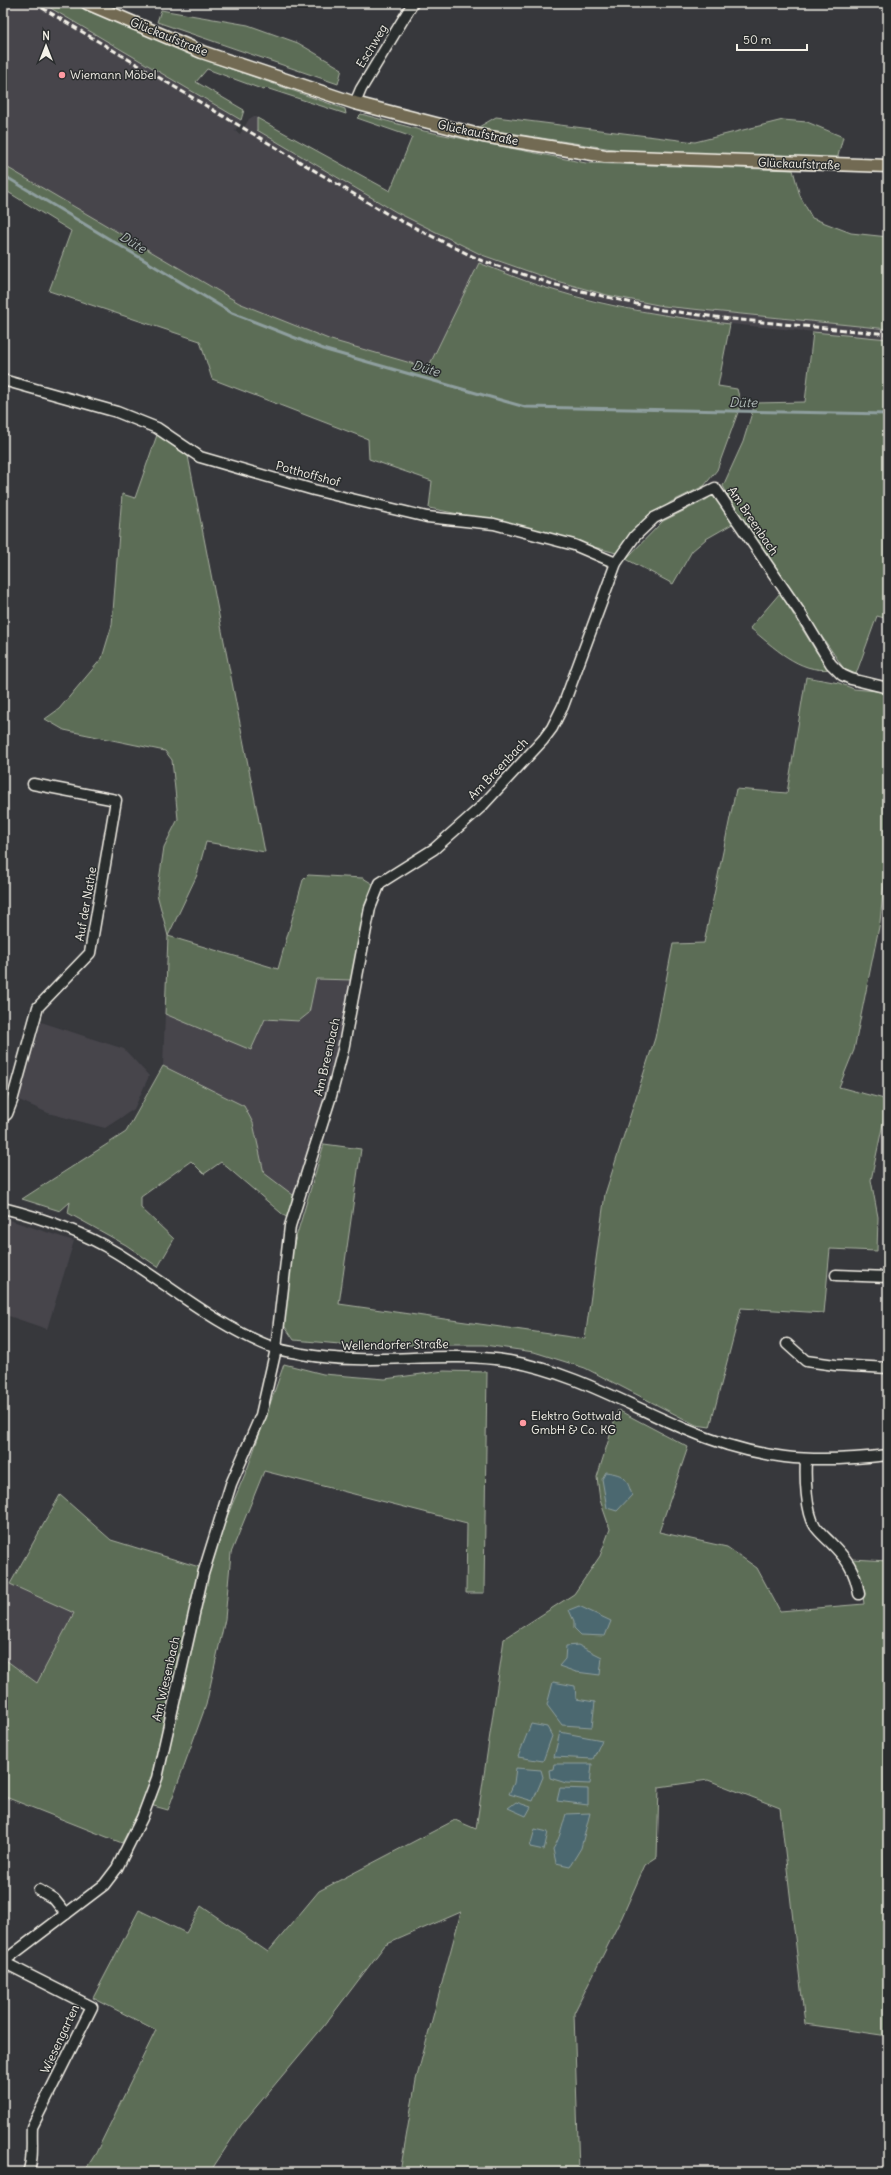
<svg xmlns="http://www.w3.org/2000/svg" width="891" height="2175" font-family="Delius,sans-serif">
	<rect width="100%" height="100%" fill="#37383c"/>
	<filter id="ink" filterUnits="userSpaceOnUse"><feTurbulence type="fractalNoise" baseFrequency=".025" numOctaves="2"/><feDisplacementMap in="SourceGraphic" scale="8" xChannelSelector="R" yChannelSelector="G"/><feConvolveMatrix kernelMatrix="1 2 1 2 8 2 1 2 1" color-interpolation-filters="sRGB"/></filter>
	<g filter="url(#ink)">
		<g fill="#47454c">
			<path d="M 3,3 L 42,3 L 241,120 L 235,131 L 240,134 L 249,119 L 254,116 L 257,118 L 257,130 L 385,206 L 482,255 L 553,280 L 607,295 L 663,306 L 888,329 L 888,339 L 730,324 L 661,315 L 553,290 L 479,263 L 428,368 L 331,340 L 239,303 L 3,165 Z"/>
			<path d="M 316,979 L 353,980 L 336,1064 L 297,1198 L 264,1173 L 253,1123 L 244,1106 L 163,1066 L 165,1014 L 251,1049 L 265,1019 L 299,1021 L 309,1013 Z"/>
			<path d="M 41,1022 L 124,1049 L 149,1076 L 134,1109 L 105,1128 L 48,1113 L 19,1100 Z"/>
			<path d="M 3,1218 L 74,1241 L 47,1329 L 3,1314 Z"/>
			<path d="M 3,1581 L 74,1613 L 37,1683 L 3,1658 Z"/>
		</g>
		<g fill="#5c6d57" stroke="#a8afa0">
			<path d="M 42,3 L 72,3 L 200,58 L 345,109 L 346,114 L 266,88 L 264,90 L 207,69 L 196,82 L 244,110 L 241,120 Z"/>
			<path d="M 161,10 L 248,25 L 298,43 L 342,69 L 338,84 L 157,22 Z"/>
			<path d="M 361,114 L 424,131 L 586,163 L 793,170 L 800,196 L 812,218 L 851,233 L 888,237 L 888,329 L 663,306 L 607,295 L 553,280 L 482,255 L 396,212 L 257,130 L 257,118 L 390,191 L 412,137 L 357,118 Z"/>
			<path d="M 496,117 L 695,142 L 783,120 L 807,122 L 843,137 L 838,156 L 841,165 L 715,155 L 619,150 L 477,128 Z"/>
			<path d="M 3,165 L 239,303 L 331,340 L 428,368 L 479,263 C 503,272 528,283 553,290 C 611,308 671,317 730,324 L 718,386 L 737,389 L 741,404 L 717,470 L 704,486 L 671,502 L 635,529 L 616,553 L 518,526 L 429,508 L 432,481 L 369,459 L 368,439 L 212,379 L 200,341 L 49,291 L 71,231 L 3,189 Z"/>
			<path d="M 813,332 L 888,339 L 888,619 L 877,616 L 856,674 L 844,669 C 804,608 756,552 723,486 L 743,442 L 755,403 L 805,402 Z"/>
			<path d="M 157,435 L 188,456 L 265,852 L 206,842 L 197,875 L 168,936 L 278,969 L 303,880 L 308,875 L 363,878 L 373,884 L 353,980 L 316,979 L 309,1013 L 299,1021 L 265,1019 L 251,1050 L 165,1014 L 168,936 L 157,894 L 164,847 L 178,819 L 172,760 L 165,751 L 64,730 L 45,719 L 59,709 L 102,658 L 112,625 L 122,494 L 135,498 Z"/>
			<path d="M 715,493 L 734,523 L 706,539 L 692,551 L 673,584 L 626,559 L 663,521 L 706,500 Z"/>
			<path d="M 780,593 L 817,653 L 831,669 C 799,674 773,646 750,628 Z"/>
			<path d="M 806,677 L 839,683 L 854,689 L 888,692 L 888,875 L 884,883 L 880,922 L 854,1050 L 839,1087 L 888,1100 L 871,1180 L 878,1217 L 877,1251 L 830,1249 L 824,1313 L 741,1308 L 710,1427 L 696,1425 L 585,1368 L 534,1352 L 484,1345 L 351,1345 L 294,1340 L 283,1324 L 291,1254 L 324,1144 L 361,1149 L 339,1304 L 585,1339 L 605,1194 L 655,1038 L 673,944 L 704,943 L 736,789 L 787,793 Z"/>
			<path d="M 163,1066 L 244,1106 L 253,1123 L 264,1173 L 297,1198 L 287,1218 L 221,1162 L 204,1174 L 191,1161 L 141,1197 L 141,1208 L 174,1239 L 158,1267 L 126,1245 L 68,1213 L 70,1202 L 60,1211 L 22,1199 L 126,1132 Z"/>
			<path d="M 284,1364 L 323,1374 L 385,1379 L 444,1371 L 487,1372 L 484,1593 L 466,1593 L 467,1523 L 264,1471 L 231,1553 L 225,1619 L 206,1705 L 168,1810 L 143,1803 L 122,1843 L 3,1796 L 3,1658 L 37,1683 L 74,1613 L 10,1584 L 60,1495 L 111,1540 L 209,1570 L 223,1526 L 248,1467 Z"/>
			<path d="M 618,1410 L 688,1447 L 659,1532 L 727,1547 L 757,1568 L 780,1611 L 864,1604 L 861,1581 L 852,1559 L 888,1561 L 888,1771 L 886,1792 L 888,1793 L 888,2036 L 805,2024 L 780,1808 L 708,1780 L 659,1787 L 657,1857 L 645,1865 L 622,1917 L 574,2013 L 579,2172 L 400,2172 L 416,2080 L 461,1912 L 385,1945 L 323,2027 L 241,2125 L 210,2172 L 84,2172 L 96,2153 L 156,2030 L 93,1998 L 139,1910 L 186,1933 L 201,1906 L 268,1952 L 319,1891 L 455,1820 L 476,1829 L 504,1639 L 574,1594 L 600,1556 L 610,1529 L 600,1500 L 597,1477 Z"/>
		</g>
		<g fill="#4b686f" stroke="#8f9f9f">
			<path d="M 606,1472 C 625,1475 626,1477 632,1495 L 617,1511 L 607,1508 L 602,1479 Z"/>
			<path d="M 579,1606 L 611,1621 L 605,1636 L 581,1635 L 574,1628 L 574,1621 L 569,1610 Z"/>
			<path d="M 578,1645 L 602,1657 L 600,1675 L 576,1672 L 559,1666 L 565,1659 L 566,1646 Z"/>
			<path d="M 553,1682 L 575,1686 L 576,1699 L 595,1702 L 592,1727 L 562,1725 L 547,1705 Z"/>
			<path d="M 531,1724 L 547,1727 L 552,1736 L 543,1761 L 518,1757 Z"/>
			<path d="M 560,1732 L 602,1740 L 593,1759 L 554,1757 Z"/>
			<path d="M 554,1764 L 592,1764 L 590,1784 L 566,1783 L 550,1778 L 549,1770 L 553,1769 Z"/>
			<path d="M 516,1768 L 541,1770 L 543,1777 L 533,1801 L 509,1794 L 514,1783 Z"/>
			<path d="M 560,1788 L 588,1789 L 588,1805 L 557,1801 Z"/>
			<path d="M 516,1802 L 531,1807 L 526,1816 L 508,1808 Z"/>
			<path d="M 590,1813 L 581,1848 L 570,1866 L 556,1863 L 553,1849 C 560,1839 562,1826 566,1814 Z"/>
			<path d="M 535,1829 L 548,1832 L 544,1850 L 530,1847 Z"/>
		</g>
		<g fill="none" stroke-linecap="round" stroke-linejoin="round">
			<path stroke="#8f9f9f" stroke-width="3" d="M 3,175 L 232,313 L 326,350 L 525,407 L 888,414"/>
			<defs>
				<g id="minor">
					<path d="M 355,103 L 361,89 L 413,3"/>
					<path d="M 3,380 L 117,412 L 157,428 L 200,457 L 314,490 L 427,517 L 494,524 L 574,545 L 616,563"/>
					<path d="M 3,1117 L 7,1114 L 12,1101 L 38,1007 L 90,953 L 116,800 L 33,784"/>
					<path d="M 3,1208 C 43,1218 81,1231 117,1253 C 169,1285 216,1326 274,1348 C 283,1351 293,1352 302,1354 C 370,1367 440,1350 509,1361 C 573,1372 626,1404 685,1429 C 756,1460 812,1464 888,1455"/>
					<path d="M 836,1275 L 888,1277"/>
					<path d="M 787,1344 L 806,1361 L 835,1365 L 888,1368"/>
					<path d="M 806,1460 C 805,1477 806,1512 815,1526 C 819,1532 825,1537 830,1542 C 847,1559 855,1570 859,1594"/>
					<path d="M 39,1890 L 54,1899 L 66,1914"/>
					<path d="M 5,1963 L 92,2007 L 32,2127 C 31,2142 34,2159 28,2172"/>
					<path d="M 3,1966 L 8,1958 L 104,1885 L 117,1868 L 142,1818 L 157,1778 L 203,1574 L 231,1484 L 261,1415 L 276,1349 L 290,1226 L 331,1096 L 343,1050 L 370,908 L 380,883 L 434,849 L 481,807 L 543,740 L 552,728 L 563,706 L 616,563 L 635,536 L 654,518 L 715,488 L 801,614 L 831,664 L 842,675 L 851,679 L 888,688"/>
				</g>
				<path id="major" d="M 87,3 L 202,52 L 355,103 L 483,136 L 605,156 L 888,166"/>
			</defs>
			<use href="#minor" stroke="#f4f1e8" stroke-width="13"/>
			<use href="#major" stroke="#f4f1e8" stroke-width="15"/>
			<use href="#minor" stroke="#2a2d2e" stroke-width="10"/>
			<use href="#major" stroke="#726b52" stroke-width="12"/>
			<path stroke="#f4f1e8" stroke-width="3" stroke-dasharray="6 3" stroke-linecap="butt" d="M 34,3 L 389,215 L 480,260 L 552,284 L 662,310 L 731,319 L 888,334"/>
		</g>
	</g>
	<g fill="#ff9aa2" stroke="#2a2d2e" stroke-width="1.5">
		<circle cx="62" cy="75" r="4"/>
		<circle cx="523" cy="1423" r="4"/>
	</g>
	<g text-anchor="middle" stroke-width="3" stroke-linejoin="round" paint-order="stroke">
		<g font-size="12" fill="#f4f1e8" stroke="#2a2d2e">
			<text transform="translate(169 37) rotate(22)" y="4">Glückaufstraße</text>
			<text transform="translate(372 46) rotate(-59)" y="4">Eschweg</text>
			<text transform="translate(478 133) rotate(12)" y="4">Glückaufstraße</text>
			<text transform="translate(799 164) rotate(2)" y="4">Glückaufstraße</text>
			<text transform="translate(308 474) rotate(15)" y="4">Potthoffshof</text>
			<text transform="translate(753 521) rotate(56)" y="4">Am Breenbach</text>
			<text transform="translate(498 769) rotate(-46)" y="4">Am Breenbach</text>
			<text transform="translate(86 904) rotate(-80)" y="4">Auf der Nathe</text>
			<text transform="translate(327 1057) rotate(-77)" y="4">Am Breenbach</text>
			<text transform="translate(395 1345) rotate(-1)" y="4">Wellendorfer Straße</text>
			<text transform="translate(166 1679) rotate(-77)" y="4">Am Wiesenbach</text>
			<text transform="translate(60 2039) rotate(-65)" y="4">Wiesengarten</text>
		</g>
		<g font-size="12" fill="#f4f1e8" stroke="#2a2d2e" text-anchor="start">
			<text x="70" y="79">Wiemann Möbel</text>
			<text x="531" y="1420">Elektro Gottwald<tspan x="531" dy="14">GmbH &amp; Co. KG</tspan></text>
		</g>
		<g font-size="13" font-style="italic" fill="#b0bab8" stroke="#2a2d2e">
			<text transform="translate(133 242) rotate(31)" y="5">Düte</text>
			<text transform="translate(426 368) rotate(16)" y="5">Düte</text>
			<text transform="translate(743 402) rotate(1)" y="5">Düte</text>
		</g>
	</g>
	<rect width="891" height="2175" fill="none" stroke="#2a2d2e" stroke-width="16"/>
	<rect x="8" y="8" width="875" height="2159" fill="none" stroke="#f4f1e8" stroke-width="1.5" filter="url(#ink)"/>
	<g transform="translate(46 46)" stroke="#2a2d2e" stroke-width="3" paint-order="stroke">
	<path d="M0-3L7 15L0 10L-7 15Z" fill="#f4f1e8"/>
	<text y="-6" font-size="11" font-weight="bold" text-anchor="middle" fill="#f4f1e8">N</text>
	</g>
	<path d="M737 44v6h70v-6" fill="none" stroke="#f4f1e8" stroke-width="2"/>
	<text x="743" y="44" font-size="12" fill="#f4f1e8" stroke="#2a2d2e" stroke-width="3" paint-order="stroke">50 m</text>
</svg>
